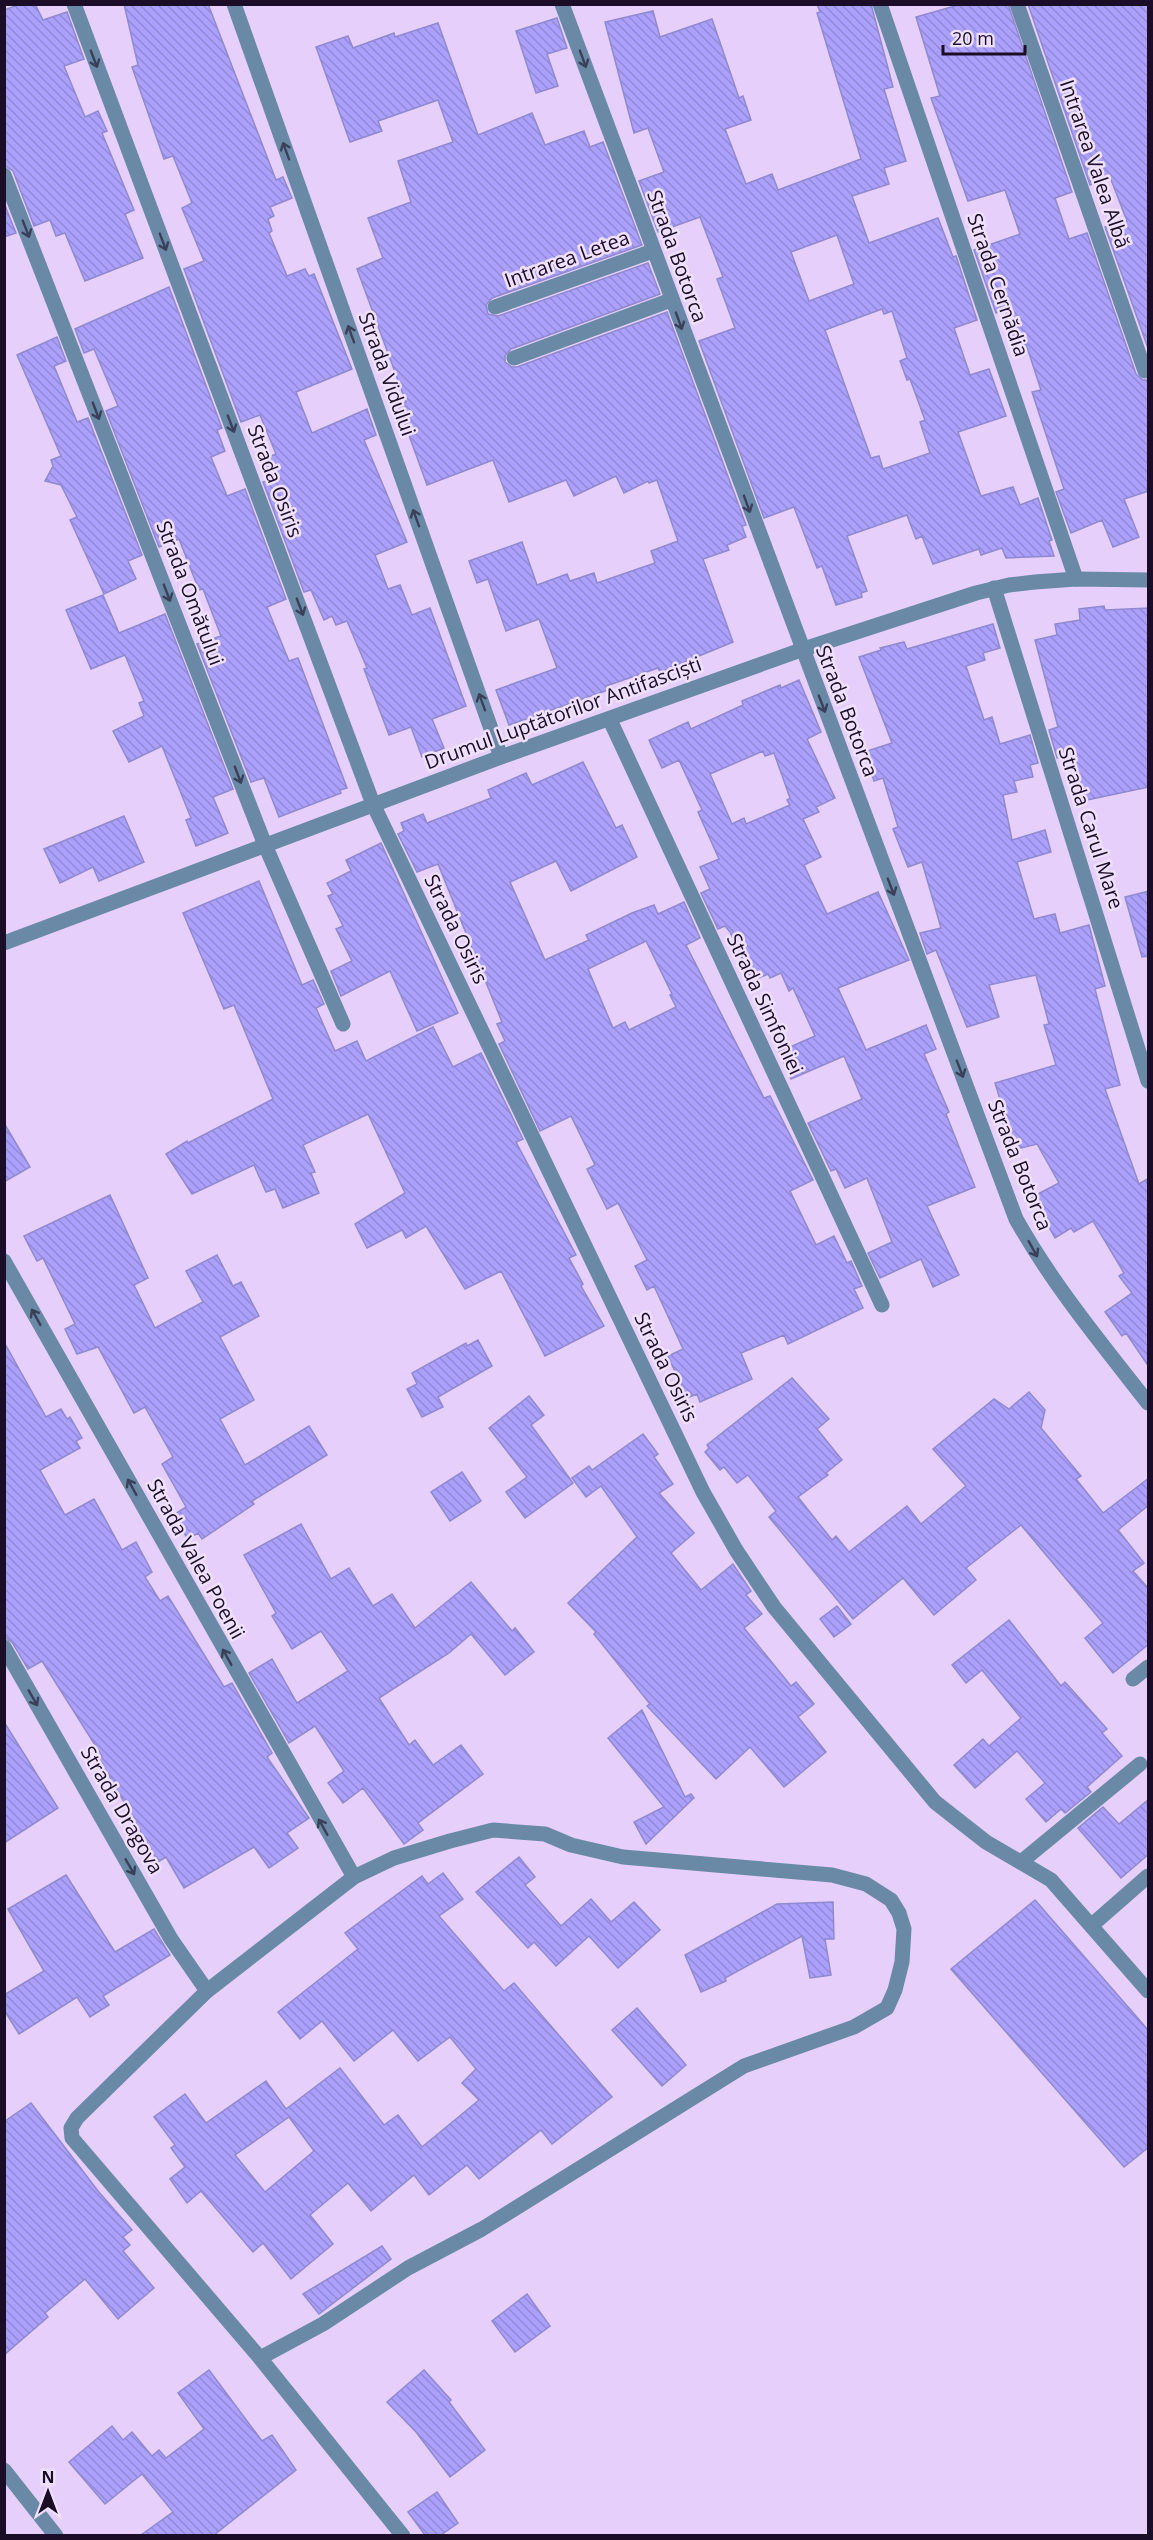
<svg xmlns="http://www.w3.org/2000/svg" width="1153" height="2540" font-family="'Open Sans',sans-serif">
	<defs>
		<pattern id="building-back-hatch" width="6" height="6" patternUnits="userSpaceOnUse" patternTransform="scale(1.5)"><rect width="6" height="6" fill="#aba1fc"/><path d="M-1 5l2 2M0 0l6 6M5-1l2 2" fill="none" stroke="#9389d8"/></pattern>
	</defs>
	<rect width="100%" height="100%" fill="#e6d0fb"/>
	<g fill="url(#building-back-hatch)" stroke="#9089d0" stroke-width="1.5" fill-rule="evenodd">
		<path d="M 21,4 L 35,4 L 43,20 L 67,12 L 84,59 L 64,66 L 85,117 L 98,111 L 107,131 L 102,133 L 134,210 L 125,214 L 143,258 L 85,281 L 65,233 L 56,236 L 50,220 L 34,226 L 13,171 L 4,165 L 4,10 Z"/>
		<path d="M 124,4 L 208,4 L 276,180 L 283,177 L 292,198 L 270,207 L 274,216 L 268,219 L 272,231 L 269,233 L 287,276 L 305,269 L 309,276 L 314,274 L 352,369 L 296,392 L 312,433 L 367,409 L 376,435 L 364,440 L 407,542 L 375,555 L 388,589 L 400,585 L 412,615 L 430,608 L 466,706 L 432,719 L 444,748 L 422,757 L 411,727 L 389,735 L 364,669 L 367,668 L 347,621 L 336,625 L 332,616 L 324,620 L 311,590 L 304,592 L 263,482 L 270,480 L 262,460 L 276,454 L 260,415 L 241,422 L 184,269 L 204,261 L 182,208 L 192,203 L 173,156 L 164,159 L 132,67 L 138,65 Z"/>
		<path d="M 817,4 L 871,4 L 893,87 L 884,89 L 906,161 L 884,168 L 889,184 L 852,196 L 869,243 L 938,218 L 953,257 L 956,256 L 977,320 L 954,328 L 970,375 L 989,369 L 1006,416 L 958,432 L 981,496 L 1013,487 L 1020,505 L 1038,498 L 1052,540 L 1049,541 L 1054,556 L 1006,558 L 1002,548 L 981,555 L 979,549 L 933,564 L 922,536 L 916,539 L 907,515 L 847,536 L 867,591 L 861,593 L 862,597 L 836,605 L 822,566 L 817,568 L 794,507 L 764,518 L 699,341 L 735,328 L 717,279 L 723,277 L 700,217 L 658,232 L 639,181 L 664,172 L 648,128 L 634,133 L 605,22 L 653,11 L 660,37 L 712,19 L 739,98 L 743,96 L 751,120 L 725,129 L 746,184 L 772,174 L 778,190 L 861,159 L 817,13 L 820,12 ZM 837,235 L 854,284 L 809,301 L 791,252 ZM 882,309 L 884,314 L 892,311 L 907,358 L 900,361 L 907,380 L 910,379 L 925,420 L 920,422 L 930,453 L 883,469 L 879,456 L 871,458 L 825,330 Z"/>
		<path d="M 962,4 L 1008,4 L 1072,192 L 1055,198 L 1069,239 L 1087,233 L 1136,374 L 1143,380 L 1149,380 L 1149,491 L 1124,499 L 1139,537 L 1113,547 L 1102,520 L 1071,533 L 1056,492 L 1064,489 L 1032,392 L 1041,390 L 1026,344 L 1017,347 L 1005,310 L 996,313 L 974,250 L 1020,234 L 1005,190 L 968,201 L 931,98 L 940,96 L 916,17 Z"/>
		<path d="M 1028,4 L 1149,4 L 1149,351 L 1105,227 L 1127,221 L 1110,177 L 1090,185 Z"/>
		<path d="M 557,18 L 567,48 L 547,54 L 558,86 L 536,93 L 516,31 Z"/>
		<path d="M 438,23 L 478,135 L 532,113 L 545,145 L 584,131 L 590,147 L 603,142 L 642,245 L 492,298 L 486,305 L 488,314 L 498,316 L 648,263 L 660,294 L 511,349 L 505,356 L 505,362 L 512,367 L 517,367 L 667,312 L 746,525 L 742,526 L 746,537 L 727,545 L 729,550 L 703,559 L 733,642 L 660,672 L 658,668 L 606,686 L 608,690 L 509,725 L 496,690 L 557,668 L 539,619 L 506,631 L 488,579 L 477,583 L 469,561 L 522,542 L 537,585 L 567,574 L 570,581 L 594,573 L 597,583 L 655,563 L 651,551 L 678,541 L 657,480 L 649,483 L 648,481 L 624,493 L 616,476 L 574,496 L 566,480 L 509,502 L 493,460 L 427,485 L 398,405 L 406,402 L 357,269 L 383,258 L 368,218 L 411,202 L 398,161 L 453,142 L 438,100 L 378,121 L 382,131 L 350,142 L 316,47 L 348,36 L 353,48 L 394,33 L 395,37 Z"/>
		<path d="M 4,203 L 16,233 L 4,237 Z"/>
		<path d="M 169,287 L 222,428 L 217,430 L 225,451 L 211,457 L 227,496 L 245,489 L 286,599 L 267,607 L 289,661 L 298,658 L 347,788 L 340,790 L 341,793 L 279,817 L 264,778 L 251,782 L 197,644 L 221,636 L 203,589 L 199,590 L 179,539 L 159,547 L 106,411 L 118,406 L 94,349 L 84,353 L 75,329 Z"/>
		<path d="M 57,337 L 66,361 L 54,366 L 77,422 L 88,418 L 142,555 L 128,561 L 136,579 L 104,594 L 70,520 L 77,517 L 61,485 L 45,481 L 53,466 L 51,460 L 61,456 L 17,355 Z"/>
		<path d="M 103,595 L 119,633 L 165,614 L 233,789 L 213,797 L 228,833 L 196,846 L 186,820 L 191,818 L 162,746 L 129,762 L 113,731 L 144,716 L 139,703 L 144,701 L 125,655 L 91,669 L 66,610 Z"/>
		<path d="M 1104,606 L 1105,610 L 1149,608 L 1149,787 L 1082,801 L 1072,755 L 1057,758 L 1049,730 L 1058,727 L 1035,640 L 1057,635 L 1055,624 L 1080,620 L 1079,609 Z"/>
		<path d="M 993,624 L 1000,648 L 983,653 L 985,660 L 966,666 L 984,720 L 992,717 L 1000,744 L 1030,735 L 1038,763 L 1030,765 L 1033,777 L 1014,781 L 1017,792 L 1003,795 L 1012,840 L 1045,830 L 1051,852 L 1017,862 L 1034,919 L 1055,914 L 1060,933 L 1089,925 L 1105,986 L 1095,989 L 1120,1085 L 1105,1089 L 1139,1184 L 1149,1178 L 1149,1367 L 1126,1333 L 1122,1336 L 1105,1312 L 1132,1293 L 1119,1276 L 1124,1273 L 1093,1221 L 1074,1232 L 1071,1228 L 1055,1238 L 1032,1197 L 1059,1183 L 1037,1144 L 1013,1150 L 1003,1123 L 1007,1122 L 995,1083 L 1056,1065 L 1044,1025 L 1049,1024 L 1036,975 L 989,985 L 999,1017 L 967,1027 L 936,950 L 927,954 L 920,933 L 941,928 L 922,862 L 908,867 L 893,829 L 898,827 L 883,778 L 874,781 L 864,752 L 892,743 L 859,657 L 881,650 L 880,648 L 904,642 L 907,649 Z"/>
		<path d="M 799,680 L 821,732 L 807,739 L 835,798 L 816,807 L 819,812 L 803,819 L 821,857 L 804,865 L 827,914 L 878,892 L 909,960 L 838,988 L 866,1050 L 926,1025 L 936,1049 L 924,1054 L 949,1112 L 946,1114 L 975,1187 L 927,1206 L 959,1275 L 933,1287 L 921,1259 L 880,1278 L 868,1253 L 892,1242 L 867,1178 L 845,1188 L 836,1169 L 831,1171 L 808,1123 L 862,1099 L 844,1056 L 791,1079 L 779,1052 L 815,1036 L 793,988 L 789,991 L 781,973 L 770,978 L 768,974 L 752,981 L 730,932 L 725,926 L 718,929 L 701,893 L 710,889 L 700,867 L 719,859 L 698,812 L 702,810 L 679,760 L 662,768 L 649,740 L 688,722 L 691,729 L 743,705 L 742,701 L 780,685 L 781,688 ZM 763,751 L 765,756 L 774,753 L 790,798 L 787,800 L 790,805 L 746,824 L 744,818 L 732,824 L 710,774 Z"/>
		<path d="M 583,762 L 616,828 L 622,825 L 637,857 L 571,891 L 556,861 L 510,882 L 545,960 L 589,940 L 586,935 L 632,913 L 654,905 L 658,914 L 684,902 L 700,938 L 686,945 L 764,1098 L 770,1096 L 813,1180 L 790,1191 L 816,1245 L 834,1236 L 847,1263 L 851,1261 L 862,1286 L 854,1289 L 863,1308 L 788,1344 L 784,1335 L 741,1353 L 752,1379 L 700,1402 L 697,1394 L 687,1398 L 668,1356 L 683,1349 L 654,1286 L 647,1290 L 635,1266 L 647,1260 L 618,1203 L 607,1209 L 587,1169 L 595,1165 L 571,1116 L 540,1131 L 499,1044 L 505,1041 L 497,1024 L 502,1022 L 438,864 L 417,872 L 398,834 L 404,831 L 401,823 L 423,814 L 427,823 L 491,798 L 488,790 L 526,773 L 532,785 ZM 646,941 L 672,994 L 670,995 L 676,1007 L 629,1030 L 625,1022 L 613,1028 L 588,969 Z"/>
		<path d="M 124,816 L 144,862 L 99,881 L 93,867 L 60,883 L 44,849 Z"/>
		<path d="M 381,843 L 458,1013 L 417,1031 L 390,971 L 341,996 L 331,971 L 352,961 L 336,929 L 343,926 L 328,896 L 333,894 L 327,883 L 351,871 L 346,860 Z"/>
		<path d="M 259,881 L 302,985 L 313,980 L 324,1004 L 316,1008 L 335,1051 L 357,1041 L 366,1061 L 433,1027 L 453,1067 L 481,1053 L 523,1139 L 516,1142 L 576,1255 L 569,1258 L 583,1284 L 581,1286 L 604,1326 L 545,1356 L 501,1271 L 465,1289 L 426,1226 L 406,1238 L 402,1230 L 367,1248 L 355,1224 L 405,1193 L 368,1114 L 303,1145 L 315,1172 L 311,1173 L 319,1193 L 283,1208 L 275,1189 L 266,1192 L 254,1165 L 192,1194 L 166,1154 L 187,1141 L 188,1143 L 273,1099 L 234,1005 L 224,1009 L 183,913 Z"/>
		<path d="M 1149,891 L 1149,956 L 1142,957 L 1125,897 Z"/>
		<path d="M 4,1123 L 30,1167 L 4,1182 Z"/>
		<path d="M 110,1195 L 148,1278 L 134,1285 L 155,1328 L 203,1302 L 186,1271 L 217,1255 L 233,1286 L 241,1282 L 259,1316 L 220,1337 L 254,1400 L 220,1419 L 245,1465 L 309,1426 L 327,1455 L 252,1501 L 254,1504 L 202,1539 L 198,1533 L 188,1539 L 172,1516 L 186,1507 L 162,1464 L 173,1457 L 145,1407 L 134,1413 L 98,1347 L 77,1354 L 65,1329 L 75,1324 L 43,1258 L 37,1261 L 24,1236 Z"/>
		<path d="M 478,1340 L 492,1366 L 438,1397 L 443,1407 L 422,1417 L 407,1389 L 417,1384 L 412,1373 L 466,1343 L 467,1346 Z"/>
		<path d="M 4,1342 L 46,1417 L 61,1409 L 67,1419 L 70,1417 L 82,1438 L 76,1441 L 80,1448 L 40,1470 L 65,1515 L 94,1499 L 122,1550 L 136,1542 L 152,1572 L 145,1577 L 160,1601 L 168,1596 L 224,1687 L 232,1683 L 272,1753 L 267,1757 L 309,1818 L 287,1833 L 298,1848 L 269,1868 L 254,1847 L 184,1888 L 166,1857 L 158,1862 L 99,1758 L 102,1756 L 42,1661 L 28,1669 L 12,1642 L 4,1637 Z"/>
		<path d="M 792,1378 L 829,1419 L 817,1429 L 842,1460 L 826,1473 L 828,1475 L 798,1497 L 832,1540 L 836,1536 L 849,1552 L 907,1506 L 921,1524 L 966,1486 L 933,1449 L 994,1399 L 1009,1409 L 1029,1392 L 1045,1410 L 1041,1428 L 1081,1476 L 1076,1479 L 1103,1513 L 1149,1478 L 1149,1505 L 1118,1530 L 1144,1563 L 1133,1571 L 1149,1589 L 1149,1644 L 1113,1673 L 1085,1638 L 1103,1623 L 1021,1525 L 966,1568 L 976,1580 L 934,1615 L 903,1578 L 853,1619 L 769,1517 L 776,1511 L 748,1475 L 737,1483 L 724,1467 L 720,1470 L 705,1452 L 709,1448 L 707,1445 Z"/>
		<path d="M 529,1396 L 544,1415 L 531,1425 L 573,1483 L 525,1518 L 506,1492 L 527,1477 L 489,1428 Z"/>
		<path d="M 643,1434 L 658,1454 L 654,1457 L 673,1484 L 659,1493 L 694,1533 L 671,1553 L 701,1590 L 733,1564 L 751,1591 L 746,1595 L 762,1614 L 744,1628 L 791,1686 L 796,1682 L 814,1704 L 798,1717 L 826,1752 L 784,1787 L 750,1747 L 716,1779 L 647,1706 L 650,1704 L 594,1634 L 596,1632 L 568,1603 L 637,1537 L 601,1486 L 586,1497 L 572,1478 L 589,1466 L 592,1470 Z"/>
		<path d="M 462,1472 L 481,1501 L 450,1521 L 431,1492 Z"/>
		<path d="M 301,1524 L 331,1579 L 349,1568 L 373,1606 L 392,1594 L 415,1628 L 471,1582 L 512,1631 L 515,1628 L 534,1652 L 505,1675 L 471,1634 L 449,1653 L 379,1698 L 409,1745 L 415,1740 L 433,1765 L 461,1745 L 483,1774 L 418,1823 L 423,1830 L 404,1844 L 363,1788 L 343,1803 L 328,1783 L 344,1771 L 315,1726 L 289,1743 L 249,1673 L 272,1659 L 297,1703 L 348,1671 L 321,1631 L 292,1649 L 272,1616 L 276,1613 L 244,1555 Z"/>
		<path d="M 837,1606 L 851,1624 L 834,1637 L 820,1619 Z"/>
		<path d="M 1009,1620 L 1061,1686 L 1065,1682 L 1107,1729 L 1102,1733 L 1122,1756 L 1087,1787 L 1091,1792 L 1065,1813 L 1061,1809 L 1046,1822 L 1026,1799 L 1045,1783 L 1017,1751 L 975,1788 L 954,1765 L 983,1739 L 989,1746 L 1021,1718 L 982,1670 L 966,1683 L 952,1665 Z"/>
		<path d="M 642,1710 L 685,1797 L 691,1794 L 694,1798 L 646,1844 L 634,1822 L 664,1807 L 608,1738 Z"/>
		<path d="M 4,1722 L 58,1808 L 4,1843 Z"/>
		<path d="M 1149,1799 L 1149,1854 L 1121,1878 L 1078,1828 L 1103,1807 L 1119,1824 Z"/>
		<path d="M 519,1857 L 535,1877 L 525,1885 L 561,1926 L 591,1899 L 611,1922 L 634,1902 L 660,1930 L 618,1968 L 589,1936 L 556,1966 L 534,1942 L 528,1948 L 476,1892 Z"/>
		<path d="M 443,1873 L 463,1899 L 439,1916 L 504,1991 L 514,1983 L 612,2097 L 552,2144 L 541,2130 L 479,2179 L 467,2165 L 429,2195 L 414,2175 L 371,2211 L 348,2183 L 310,2215 L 333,2244 L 291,2279 L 263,2243 L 253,2252 L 201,2191 L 187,2203 L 170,2179 L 185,2167 L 171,2148 L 175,2145 L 154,2117 L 185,2094 L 206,2123 L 266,2081 L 286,2109 L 340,2068 L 384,2125 L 398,2115 L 422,2147 L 479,2100 L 462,2083 L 476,2069 L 450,2037 L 418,2061 L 393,2030 L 354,2061 L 322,2021 L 300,2039 L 278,2012 L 358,1949 L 345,1933 L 422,1876 L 428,1884 ZM 289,2117 L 314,2151 L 265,2192 L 235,2155 Z"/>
		<path d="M 66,1875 L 115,1952 L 154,1929 L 170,1955 L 103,1996 L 109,2005 L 90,2017 L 77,1997 L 19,2034 L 4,2010 L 4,1995 L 44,1971 L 8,1909 Z"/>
		<path d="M 1035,1900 L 1149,2031 L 1149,2147 L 1124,2167 L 951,1969 Z"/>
		<path d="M 833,1902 L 834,1939 L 825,1939 L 831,1975 L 810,1978 L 802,1936 L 725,1978 L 726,1981 L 701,1992 L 685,1955 L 777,1904 Z"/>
		<path d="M 637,2008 L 686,2065 L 662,2086 L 612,2030 Z"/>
		<path d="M 31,2103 L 98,2191 L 132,2230 L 123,2237 L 130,2245 L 123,2251 L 154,2288 L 118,2319 L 85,2279 L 45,2313 L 48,2317 L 4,2355 L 4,2122 Z"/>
		<path d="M 382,2246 L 391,2259 L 319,2314 L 303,2294 Z"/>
		<path d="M 527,2294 L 550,2326 L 515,2352 L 492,2321 Z"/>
		<path d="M 209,2370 L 262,2441 L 272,2435 L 296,2470 L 214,2535 L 141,2535 L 173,2512 L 142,2474 L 105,2504 L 69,2462 L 112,2426 L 123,2440 L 132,2432 L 152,2456 L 159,2450 L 166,2458 L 204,2429 L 178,2393 Z"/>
		<path d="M 424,2370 L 451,2400 L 449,2402 L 485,2450 L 450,2477 L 416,2432 L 387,2402 Z"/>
		<path d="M 437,2492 L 458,2523 L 441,2535 L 425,2535 L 408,2512 Z"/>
	</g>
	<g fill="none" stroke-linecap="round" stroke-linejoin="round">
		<g stroke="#6989a7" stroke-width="15">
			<path d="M 74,4 L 373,804 L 703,1492 L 736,1550 L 774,1607 L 935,1802 L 986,1842 L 1051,1880 L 1148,1991"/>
			<path d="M 234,4 L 501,757"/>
			<path d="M 562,4 L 1016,1219 C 1053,1285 1101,1343 1148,1403"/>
			<path d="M 880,4 L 1076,579"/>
			<path d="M 1017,4 L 1145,371"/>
			<path d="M 4,175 L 265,845 L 343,1024"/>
			<path d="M 495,307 L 653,251"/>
			<path d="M 514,358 L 671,300"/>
			<path d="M 994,588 L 1148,1081"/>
			<path d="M 610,720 L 882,1305"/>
			<path d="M 4,943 L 501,757 L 801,650 L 976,593 L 1009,585 L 1035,582 L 1076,579 L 1148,580"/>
			<path d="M 4,1261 L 354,1877"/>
			<path d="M 4,1647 L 171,1939 L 207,1991"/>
			<path d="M 1133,1679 L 1148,1667"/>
			<path d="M 1021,1862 L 1140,1764"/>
			<path d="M 1092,1925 L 1148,1876"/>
			<path d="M 260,2358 L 323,2324 L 408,2268 L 482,2229 L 744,2066 L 854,2027 L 887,2008 L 895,1990 L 902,1962 L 904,1929 L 899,1913 L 891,1900 L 866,1884 L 832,1875 L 623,1857 L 571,1845 L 545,1834 L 493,1830 L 450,1841 L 394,1858 L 354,1877 L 207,1991 L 77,2118 L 71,2128 L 72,2138 L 260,2358 L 403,2536"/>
			<path d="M 4,2470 L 56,2536"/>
		</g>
	</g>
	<defs><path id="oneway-shaft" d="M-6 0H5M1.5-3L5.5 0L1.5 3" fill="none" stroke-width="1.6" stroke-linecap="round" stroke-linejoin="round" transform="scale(1.5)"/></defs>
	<g stroke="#3a3f5a">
		<use href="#oneway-shaft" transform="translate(94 59) rotate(69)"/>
		<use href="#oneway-shaft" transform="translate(583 59) rotate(70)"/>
		<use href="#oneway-shaft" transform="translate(286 151) rotate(-110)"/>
		<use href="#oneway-shaft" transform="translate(26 229) rotate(69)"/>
		<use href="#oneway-shaft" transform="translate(163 242) rotate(69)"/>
		<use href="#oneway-shaft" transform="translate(679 321) rotate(70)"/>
		<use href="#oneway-shaft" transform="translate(351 334) rotate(-110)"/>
		<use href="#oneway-shaft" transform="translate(96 411) rotate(69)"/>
		<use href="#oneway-shaft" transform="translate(231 424) rotate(69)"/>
		<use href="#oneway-shaft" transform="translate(747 504) rotate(70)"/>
		<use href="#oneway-shaft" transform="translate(416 518) rotate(-110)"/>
		<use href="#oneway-shaft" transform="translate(167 593) rotate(69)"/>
		<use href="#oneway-shaft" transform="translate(300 607) rotate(69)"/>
		<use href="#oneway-shaft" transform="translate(482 702) rotate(-110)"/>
		<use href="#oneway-shaft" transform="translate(822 704) rotate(69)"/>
		<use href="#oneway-shaft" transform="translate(238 775) rotate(69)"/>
		<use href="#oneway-shaft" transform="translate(891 887) rotate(69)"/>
		<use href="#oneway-shaft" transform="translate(960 1069) rotate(69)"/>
		<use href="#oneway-shaft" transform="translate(1033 1249) rotate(61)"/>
		<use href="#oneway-shaft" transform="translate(36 1317) rotate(-119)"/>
		<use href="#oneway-shaft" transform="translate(132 1487) rotate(-119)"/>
		<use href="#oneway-shaft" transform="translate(227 1657) rotate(-119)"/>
		<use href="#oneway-shaft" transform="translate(33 1698) rotate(60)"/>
		<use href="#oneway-shaft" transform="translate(323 1827) rotate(-119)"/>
		<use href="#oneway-shaft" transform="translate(130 1867) rotate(60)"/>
	</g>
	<g text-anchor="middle" stroke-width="5" stroke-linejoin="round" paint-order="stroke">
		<g font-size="20" fill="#1b0d27" stroke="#efe1fe">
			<text transform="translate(1095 164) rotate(71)" y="7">Intrarea Valea Albă</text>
			<text transform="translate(677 256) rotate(70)" y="7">Strada Botorca</text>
			<text transform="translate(567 259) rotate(-20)" y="7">Intrarea Letea</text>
			<text transform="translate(998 285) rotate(71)" y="7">Strada Cernădia</text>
			<text transform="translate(387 374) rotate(70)" y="7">Strada Vidului</text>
			<text transform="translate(275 481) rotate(69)" y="7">Strada Osiris</text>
			<text transform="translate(190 593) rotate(69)" y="7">Strada Omătului</text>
			<text transform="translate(847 711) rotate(69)" y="7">Strada Botorca</text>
			<text transform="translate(563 713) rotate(-20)" y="7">Drumul Luptătorilor Antifasciști</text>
			<text transform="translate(1091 828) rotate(72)" y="7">Strada Carul Mare</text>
			<text transform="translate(456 929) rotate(64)" y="7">Strada Osiris</text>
			<text transform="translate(765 1004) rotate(65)" y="7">Strada Simfoniei</text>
			<text transform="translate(1020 1165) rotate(68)" y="7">Strada Botorca</text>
			<text transform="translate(666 1367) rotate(64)" y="7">Strada Osiris</text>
			<text transform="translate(196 1559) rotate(61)" y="7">Strada Valea Poenii</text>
			<text transform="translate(122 1810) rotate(60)" y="7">Strada Dragova</text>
		</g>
	</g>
	<rect width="1153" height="2540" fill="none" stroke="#1b0d27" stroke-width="12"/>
	<g transform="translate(48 2492)" stroke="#efe1fe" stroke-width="4.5" paint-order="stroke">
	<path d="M0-4.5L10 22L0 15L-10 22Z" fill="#1b0d27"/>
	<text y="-9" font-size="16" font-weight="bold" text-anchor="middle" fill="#1b0d27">N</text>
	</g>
	<path d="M943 45v9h82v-9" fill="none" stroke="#1b0d27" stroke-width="3"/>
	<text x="952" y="45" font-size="18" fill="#1b0d27" stroke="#efe1fe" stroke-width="4.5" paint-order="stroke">20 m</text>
</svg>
